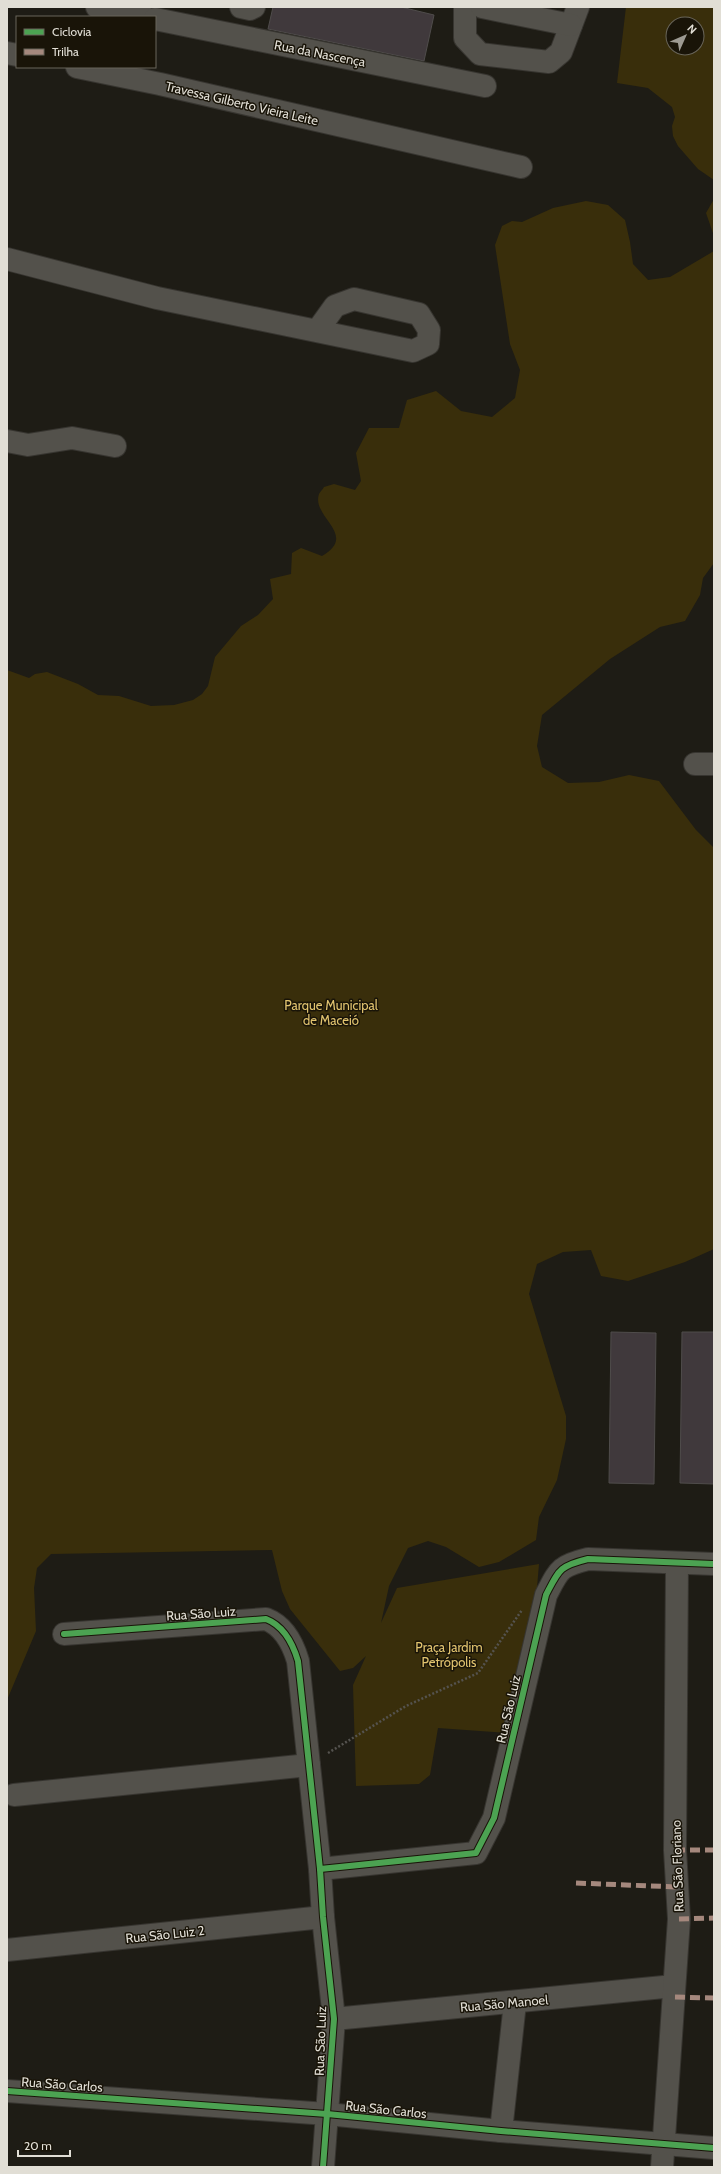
<svg xmlns="http://www.w3.org/2000/svg" width="721" height="2174" font-family="Cabin,sans-serif">
	<rect width="100%" height="100%" fill="#1e1c15"/>
	<g fill="#392e0b" fill-rule="evenodd">
		<path d="M 626,7 L 714,7 L 714,180 L 698,169 L 678,146 L 673,136 L 672,126 L 675,117 L 672,107 L 648,88 L 617,83 ZM 673,24 L 697,24 L 697,48 L 673,48 Z"/>
		<path d="M 714,199 L 714,236 L 706,213 Z"/>
		<path d="M 586,201 L 608,205 L 625,220 L 630,242 L 633,264 L 648,280 L 670,277 L 714,251 L 714,563 L 703,578 L 700,595 L 685,621 L 660,627 L 610,659 L 542,715 L 537,746 L 542,767 L 568,783 L 599,782 L 629,775 L 659,781 L 696,830 L 714,848 L 714,1249 L 685,1262 L 628,1281 L 601,1276 L 591,1250 L 563,1252 L 537,1264 L 529,1294 L 566,1416 L 566,1439 L 557,1480 L 539,1517 L 536,1540 L 499,1562 L 479,1567 L 446,1547 L 428,1541 L 408,1548 L 389,1586 L 381,1623 L 397,1588 L 539,1564 L 535,1611 L 508,1733 L 438,1728 L 430,1775 L 419,1784 L 356,1786 L 353,1685 L 366,1656 L 353,1668 L 340,1671 L 290,1609 L 282,1591 L 272,1550 L 51,1554 L 37,1568 L 34,1588 L 36,1631 L 7,1700 L 7,670 L 29,678 L 35,674 L 47,672 L 78,684 L 98,695 L 119,696 L 151,706 L 174,705 L 193,700 L 202,694 L 208,686 L 215,657 L 241,626 L 258,615 L 273,599 L 270,579 L 291,574 L 292,553 L 301,548 L 322,556 C 359,535 311,517 319,494 C 320,492 323,489 324,487 L 334,484 L 355,490 L 361,481 L 356,453 L 369,428 L 399,428 L 407,400 L 436,391 L 461,411 L 492,417 L 515,398 L 520,370 L 510,344 L 495,245 L 502,226 L 512,221 L 522,222 L 553,208 Z"/>
	</g>
	<g fill="#40393c" stroke="#4f4c4b">
		<path d="M 273,7 L 401,7 L 434,15 L 424,61 L 268,29 Z"/>
		<path d="M 611,1332 L 656,1333 L 654,1484 L 609,1483 Z"/>
		<path d="M 682,1332 L 714,1332 L 714,1484 L 680,1483 Z"/>
	</g>
	<g fill="none" stroke-linecap="round" stroke-linejoin="round">
		<defs>
			<g id="minor">
				<path d="M 97,7 L 144,17"/>
				<path d="M 241,7 L 250,9 L 254,7"/>
				<path d="M 465,7 L 465,38 L 480,54 L 549,62 L 561,52 L 578,7"/>
				<path d="M 482,7 L 571,25"/>
				<path d="M 155,19 L 485,86"/>
				<path d="M 7,53 L 17,55"/>
				<path d="M 77,67 L 160,84 L 521,167"/>
				<path d="M 7,259 L 157,298 L 413,351 L 428,344 L 429,330 L 419,314 L 354,299 L 335,306 L 317,331"/>
				<path d="M 7,441 L 28,445 L 72,438 L 115,446"/>
				<path d="M 695,764 L 714,764"/>
				<path d="M 64,1634 L 266,1619 C 284,1626 293,1644 298,1661 L 320,1869 L 323,1917 L 334,2019 L 323,2167"/>
				<path d="M 14,1795 L 309,1765"/>
				<path d="M 320,1869 L 476,1853 L 494,1818 L 546,1595 C 559,1570 559,1566 588,1559 L 714,1564"/>
				<path d="M 7,1950 L 323,1917"/>
				<path d="M 334,2019 L 674,1986"/>
				<path d="M 7,2091 L 327,2114 L 501,2131 L 714,2148"/>
				<path d="M 501,2131 L 515,2003"/>
				<path d="M 662,2167 L 679,1919 L 675,1850 L 677,1564"/>
			</g>
		</defs>
		<use href="#minor" stroke="#373530" stroke-width="24"/>
		<path stroke="#55534f" stroke-width="2.5" stroke-dasharray="2 2" stroke-linecap="butt" d="M 328,1753 L 406,1706 L 478,1673 L 522,1610"/>
		<use href="#minor" stroke="#53514b" stroke-width="22"/>
		<g stroke="#a5887d" stroke-width="5" stroke-dasharray="10 5" stroke-linecap="butt">
			<path d="M 675,1850 L 714,1850"/>
			<path d="M 576,1883 L 677,1887"/>
			<path d="M 679,1919 L 714,1918"/>
			<path d="M 675,1997 L 714,1998"/>
		</g>
		<defs>
			<g id="cycleway">
				<path d="M 64,1634 L 266,1619 C 284,1626 293,1644 298,1661 L 320,1869 L 323,1917 L 334,2019 L 323,2167"/>
				<path d="M 320,1869 L 476,1853 L 494,1818 L 546,1595 C 559,1570 559,1566 588,1559 L 714,1564"/>
				<path d="M 7,2091 L 327,2114 L 501,2131 L 714,2148"/>
			</g>
		</defs>
		<use href="#cycleway" stroke="#191408" stroke-width="8"/>
		<use href="#cycleway" stroke="#4ca352" stroke-width="6"/>
	</g>
	<g text-anchor="middle" stroke-width="3" stroke-linejoin="round" paint-order="stroke">
		<g font-size="13" fill="#e1ded5" stroke="#191408">
			<text transform="translate(320 53) rotate(11)" y="5">Rua da Nascença</text>
			<text transform="translate(242 103) rotate(13)" y="5">Travessa Gilberto Vieira Leite</text>
			<text transform="translate(201 1613) rotate(-4)" y="5">Rua São Luiz</text>
			<text transform="translate(508 1709) rotate(-77)" y="5">Rua São Luiz</text>
			<text transform="translate(677 1866) rotate(-92)" y="5">Rua São Floriano</text>
			<text transform="translate(165 1934) rotate(-6)" y="5">Rua São Luiz 2</text>
			<text transform="translate(504 2003) rotate(-5)" y="5">Rua São Manoel</text>
			<text transform="translate(320 2041) rotate(-88)" y="5">Rua São Luiz</text>
			<text transform="translate(62 2084) rotate(4)" y="5">Rua São Carlos</text>
			<text transform="translate(386 2109) rotate(6)" y="5">Rua São Carlos</text>
		</g>
		<g font-size="13" fill="#e2c46f" stroke="#191408">
			<text x="331" y="1010">Parque Municipal<tspan x="331" dy="15">de Maceió</tspan></text>
			<text x="449" y="1652">Praça Jardim<tspan x="449" dy="15">Petrópolis</tspan></text>
		</g>
	</g>
	<rect width="721" height="2174" fill="none" stroke="#e1ded5" stroke-width="16"/>
	<rect x="16" y="16" width="140" height="52" fill="#191408" stroke="#69655a"/>
	<rect x="24" y="29" width="20" height="6" fill="#4ca352" stroke="#69655a"/>
	<text x="52" y="36" font-size="12" fill="#e1ded5">Ciclovia</text>
	<rect x="24" y="49" width="20" height="6" fill="#a5887d" stroke="#69655a"/>
	<text x="52" y="56" font-size="12" fill="#e1ded5">Trilha</text>
	<g transform="translate(685 36) rotate(45)"><circle r="19" fill="#191408" stroke="#69655a"/>
	<path d="M0-3L7 15L0 10L-7 15Z" fill="#9d9a92"/>
	<text y="-6" font-size="11" font-weight="bold" text-anchor="middle" fill="#e1ded5">N</text>
	</g>
	<path d="M18 2150v6h52v-6" fill="none" stroke="#e1ded5" stroke-width="2"/>
	<text x="24" y="2150" font-size="12" fill="#e1ded5" stroke="#191408" stroke-width="3" paint-order="stroke">20 m</text>
</svg>
